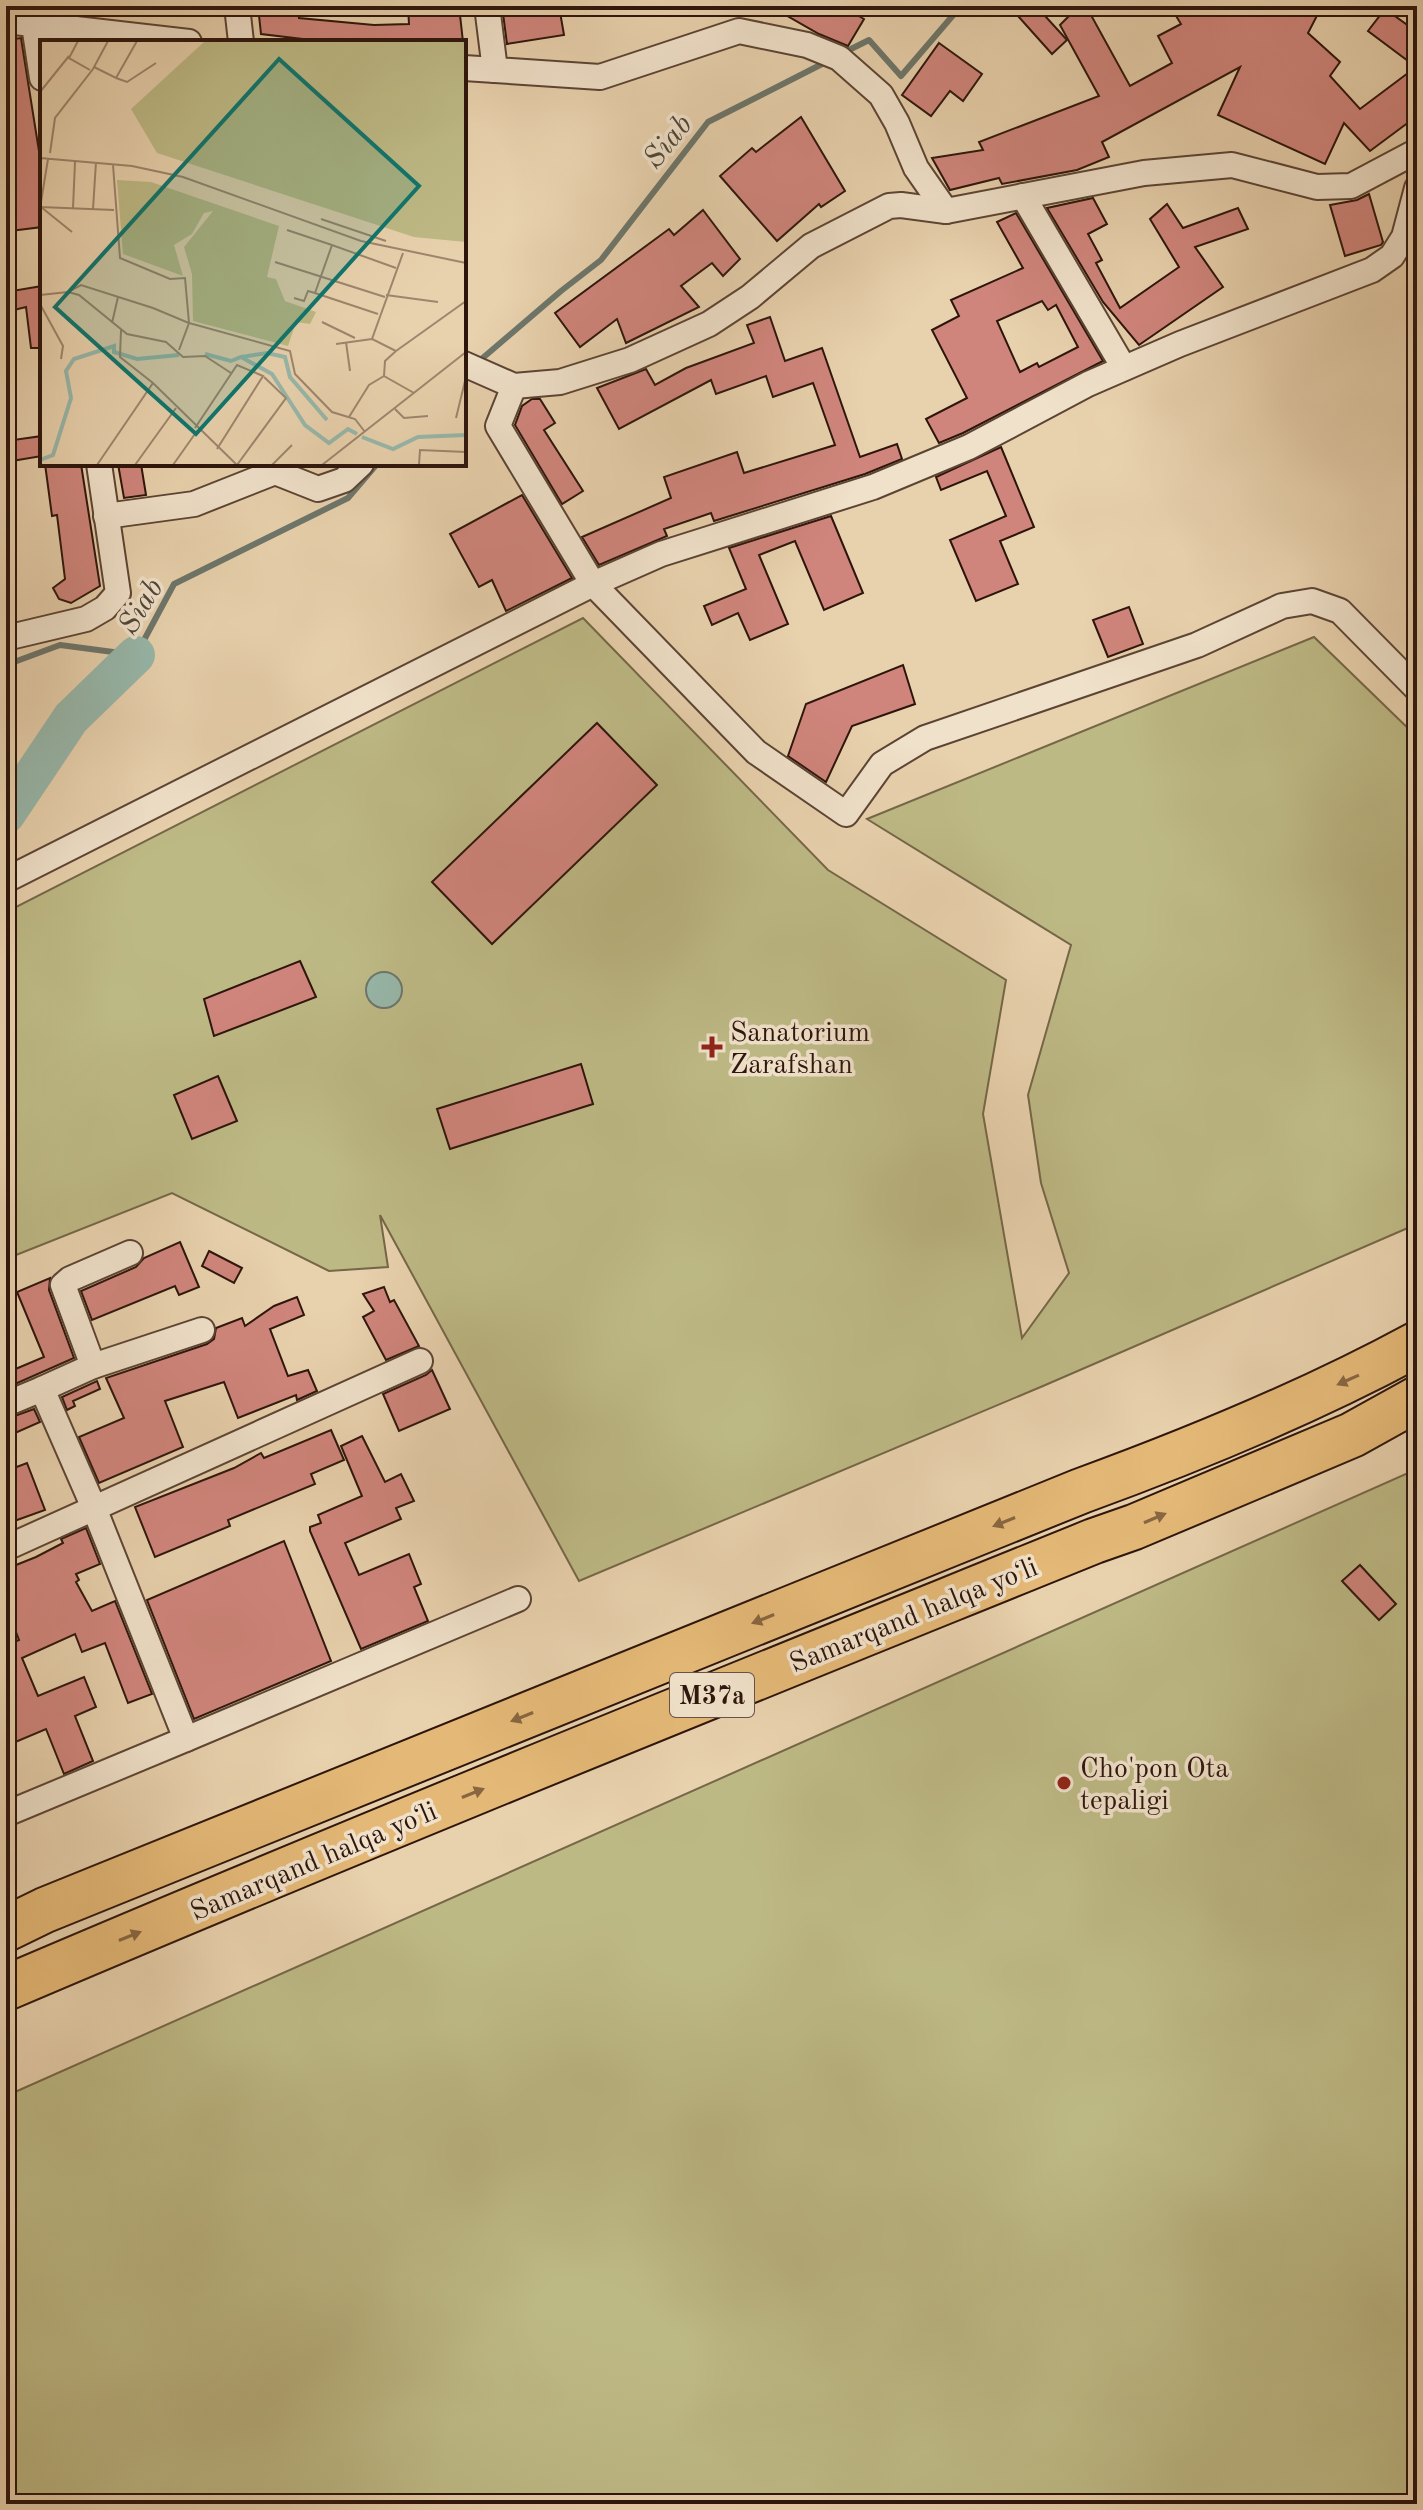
<svg xmlns="http://www.w3.org/2000/svg" width="1423" height="2510" font-family="'Old Standard TT',serif">
	<rect width="100%" height="100%" fill="#e8d1ad"/>
	<filter id="stains"><feTurbulence type="fractalNoise" baseFrequency=".0025" numOctaves="4"/><feColorMatrix values="0 0 0 0 .2 0 0 0 0 .09 0 0 0 0 .02 0 0 0 .5 -.17"/></filter>
	<radialGradient id="worn" r=".72"><stop offset=".6" stop-color="#630" stop-opacity="0"/><stop offset="1" stop-color="#630" stop-opacity=".3"/></radialGradient>
	<g fill="#bdb985" stroke="#756748" stroke-width="2">
		<path d="M 583,618 L 828,870 L 1006,980 L 983,1114 L 1022,1338 L 1069,1273 L 1041,1183 L 1028,1095 L 1071,945 L 867,819 L 1314,637 L 1417,737 L 1417,1224 L 1043,1386 L 579,1581 L 380,1215 L 388,1267 L 329,1271 L 172,1193 L 6,1259 L 6,912 Z"/>
		<path d="M 1417,1469 L 1417,2504 L 6,2504 L 6,2096 Z"/>
	</g>
	<circle fill="#97b7aa" stroke="#6d766b" stroke-width="2" cx="384" cy="990" r="18"/>
	<g fill="none" stroke-linecap="round" stroke-linejoin="round">
		<g stroke="#6d766b" stroke-width="6">
			<path d="M 841,54 L 869,40 L 901,76 L 961,6"/>
			<path d="M 478,362 L 561,291 L 601,260 L 708,122 L 828,61"/>
			<path d="M 6,665 L 60,645 L 136,655 L 174,584 L 348,498 L 377,464"/>
		</g>
		<path stroke="#97b7aa" stroke-width="38" d="M 6,815 L 71,718 L 136,655"/>
	</g>
	<g fill="#d0857c" stroke="#2d150c" stroke-width="2" fill-rule="evenodd">
		<path d="M 258,6 L 298,6 L 299,18 L 374,25 L 409,24 L 408,6 L 459,6 L 463,42 L 328,42 L 261,34 Z"/>
		<path d="M 502,6 L 559,6 L 564,35 L 507,44 Z"/>
		<path d="M 770,6 L 841,6 L 864,19 L 848,46 L 819,34 Z"/>
		<path d="M 1028,6 L 1036,6 L 1067,40 L 1052,54 L 1018,16 Z"/>
		<path d="M 1079,6 L 1086,6 L 1130,86 L 1172,63 L 1158,36 L 1181,24 L 1170,6 L 1322,6 L 1308,33 L 1340,62 L 1330,76 L 1360,109 L 1416,67 L 1368,31 L 1385,9 L 1417,32 L 1417,116 L 1370,151 L 1344,123 L 1325,164 L 1218,115 L 1240,67 L 1102,142 L 1109,157 L 1077,170 L 1002,184 L 999,178 L 950,190 L 932,158 L 983,150 L 979,142 L 1099,96 L 1060,25 Z"/>
		<path d="M 21,38 L 42,170 L 42,227 L 10,231 L 6,230 L 6,40 Z"/>
		<path d="M 939,43 L 982,74 L 963,101 L 950,91 L 931,116 L 902,95 Z"/>
		<path d="M 801,117 L 845,191 L 821,207 L 819,204 L 777,241 L 720,176 L 752,148 L 756,152 Z"/>
		<path d="M 1369,194 L 1383,242 L 1381,245 L 1345,256 L 1330,205 L 1357,200 Z"/>
		<path d="M 1093,198 L 1107,224 L 1088,234 L 1102,260 L 1096,263 L 1120,308 L 1179,267 L 1150,219 L 1167,204 L 1183,228 L 1238,208 L 1248,229 L 1195,247 L 1223,287 L 1139,345 L 1103,302 L 1047,208 Z"/>
		<path d="M 703,210 L 740,259 L 723,276 L 712,263 L 681,286 L 699,307 L 626,343 L 617,319 L 580,347 L 555,313 L 669,229 L 674,235 Z"/>
		<path d="M 1016,213 L 1103,361 L 963,433 L 939,443 L 926,419 L 967,398 L 932,330 L 959,316 L 951,300 L 1023,268 L 997,222 ZM 1042,301 L 1048,310 L 1056,305 L 1078,347 L 1039,367 L 1037,363 L 1020,372 L 997,321 Z"/>
		<path d="M 42,286 L 42,348 L 31,348 L 26,307 L 6,312 L 6,292 Z"/>
		<path d="M 770,317 L 785,361 L 822,348 L 860,457 L 897,444 L 902,459 L 865,474 L 714,521 L 711,513 L 664,529 L 667,536 L 599,565 L 582,537 L 671,498 L 664,477 L 737,452 L 744,473 L 835,445 L 813,383 L 773,397 L 766,376 L 716,394 L 711,380 L 619,429 L 597,388 L 646,369 L 655,385 L 686,368 L 754,343 L 747,325 Z"/>
		<path d="M 532,399 L 540,399 L 555,423 L 544,430 L 583,491 L 562,504 L 515,425 L 522,406 Z"/>
		<path d="M 42,436 L 42,456 L 6,462 L 6,441 Z"/>
		<path d="M 1001,447 L 1034,527 L 1000,541 L 1018,584 L 976,601 L 950,540 L 1006,516 L 987,471 L 941,490 L 936,477 Z"/>
		<path d="M 45,464 L 81,464 L 100,586 L 71,603 L 59,599 L 53,588 L 65,579 L 57,515 L 52,516 Z"/>
		<path d="M 118,464 L 141,464 L 146,495 L 124,498 Z"/>
		<path d="M 522,495 L 572,578 L 506,611 L 492,580 L 479,587 L 450,534 Z"/>
		<path d="M 831,516 L 863,593 L 824,610 L 795,541 L 759,555 L 788,624 L 750,640 L 738,613 L 712,625 L 704,606 L 746,589 L 729,548 Z"/>
		<path d="M 1129,607 L 1143,644 L 1108,657 L 1093,620 Z"/>
		<path d="M 903,665 L 915,704 L 852,726 L 826,782 L 788,756 L 806,704 Z"/>
		<path d="M 597,723 L 657,785 L 492,944 L 432,882 Z"/>
		<path d="M 300,961 L 316,997 L 214,1036 L 204,999 Z"/>
		<path d="M 581,1064 L 593,1104 L 450,1149 L 437,1109 Z"/>
		<path d="M 218,1076 L 237,1121 L 192,1139 L 174,1095 Z"/>
		<path d="M 180,1242 L 199,1287 L 179,1295 L 175,1286 L 92,1320 L 81,1291 L 136,1267 L 144,1258 Z"/>
		<path d="M 209,1251 L 242,1268 L 234,1283 L 202,1266 Z"/>
		<path d="M 50,1278 L 49,1290 L 74,1358 L 6,1388 L 6,1373 L 44,1357 L 17,1292 Z"/>
		<path d="M 384,1287 L 390,1302 L 394,1300 L 419,1346 L 386,1360 L 363,1317 L 374,1311 L 363,1294 Z"/>
		<path d="M 297,1297 L 304,1315 L 270,1329 L 288,1376 L 308,1370 L 317,1391 L 297,1400 L 296,1395 L 238,1418 L 224,1382 L 165,1401 L 183,1447 L 99,1483 L 79,1437 L 124,1418 L 106,1378 L 207,1344 L 214,1339 L 216,1328 L 242,1318 L 245,1326 L 274,1306 Z"/>
		<path d="M 432,1370 L 450,1409 L 399,1431 L 383,1394 L 426,1375 Z"/>
		<path d="M 97,1381 L 100,1389 L 73,1401 L 75,1406 L 67,1410 L 62,1397 Z"/>
		<path d="M 34,1409 L 40,1422 L 6,1437 L 6,1419 Z"/>
		<path d="M 331,1430 L 344,1460 L 311,1474 L 315,1484 L 228,1520 L 230,1526 L 155,1557 L 135,1507 L 234,1468 L 261,1453 L 264,1458 Z"/>
		<path d="M 362,1436 L 385,1482 L 401,1474 L 414,1501 L 396,1508 L 401,1519 L 345,1543 L 359,1575 L 409,1554 L 421,1584 L 414,1587 L 428,1621 L 361,1649 L 310,1531 L 310,1527 L 321,1523 L 318,1515 L 362,1496 L 341,1446 Z"/>
		<path d="M 27,1463 L 45,1510 L 6,1524 L 6,1471 Z"/>
		<path d="M 86,1528 L 100,1564 L 76,1574 L 79,1580 L 76,1582 L 92,1611 L 115,1601 L 152,1694 L 128,1703 L 105,1643 L 82,1652 L 75,1634 L 22,1658 L 38,1696 L 84,1677 L 96,1707 L 75,1716 L 93,1761 L 64,1774 L 46,1729 L 6,1746 L 6,1660 L 13,1658 L 8,1645 L 19,1640 L 6,1606 L 6,1569 L 36,1557 L 63,1543 L 61,1539 Z"/>
		<path d="M 284,1541 L 331,1661 L 194,1719 L 147,1600 Z"/>
		<path d="M 1360,1565 L 1396,1604 L 1379,1620 L 1342,1581 Z"/>
	</g>
	<g fill="none" stroke-linecap="round" stroke-linejoin="round">
		<defs>
			<g id="street">
				<path d="M 237,6 L 241,42"/>
				<path d="M 6,21 L 189,42"/>
				<path d="M 34,25 L 42,78"/>
				<path d="M 464,68 L 495,70 L 487,6"/>
				<path d="M 495,70 L 600,77 L 739,31 L 807,45 L 839,58 L 881,95 L 897,123 L 916,168 L 946,211"/>
				<path d="M 1023,196 L 1124,368"/>
				<path d="M 464,364 L 514,386 L 560,382 L 630,360 L 709,324 L 750,297 L 811,246 L 889,206 L 901,205 L 946,211 L 1144,173 L 1232,165 L 1317,187 L 1351,186 L 1417,151"/>
				<path d="M 514,386 L 498,426 L 593,584 L 661,554 L 873,487 L 969,447 L 1088,384 L 1180,344 L 1372,270 L 1392,256 L 1404,237 L 1417,188"/>
				<path d="M 106,516 L 194,504 L 275,472 L 318,489 L 344,480 L 361,464"/>
				<path d="M 6,638 L 86,619 L 105,608 L 118,593 L 99,464"/>
				<path d="M 6,880 L 593,584 L 756,752 L 846,814 L 882,764 L 925,738 L 1197,645 L 1282,606 L 1312,601 L 1340,611 L 1417,689"/>
				<path d="M 93,1366 L 202,1330"/>
				<path d="M 42,1389 L 93,1366 L 63,1285 L 70,1279 L 130,1253"/>
				<path d="M 6,1404 L 42,1389 L 94,1508 L 186,1739 L 6,1814"/>
				<path d="M 6,1548 L 420,1361"/>
				<path d="M 186,1739 L 518,1599"/>
			</g>
			<g id="highway">
				<path d="M 6,1929 L 45,1910 L 1081,1491 C 1196,1449 1310,1402 1417,1344"/>
				<path d="M 6,1988 C 367,1834 731,1688 1094,1541 L 1134,1527 L 1352,1435 L 1417,1399"/>
			</g>
		</defs>
		<use href="#street" stroke="#5c4434" stroke-width="28"/>
		<use href="#highway" stroke="#2d150c" stroke-width="48"/>
		<use href="#street" stroke="#f0e1ca" stroke-width="24"/>
		<use href="#highway" stroke="#e4b876" stroke-width="44"/>
	</g>
	<defs><path id="oneway-solid" d="M-6-.8H1V-3.2L6.5 0L1 3.2V.8H-6Z" transform="scale(2)"/></defs>
	<g fill="#886641">
		<use href="#oneway-solid" transform="translate(1348 1380) rotate(156)"/>
		<use href="#oneway-solid" transform="translate(1155 1518) rotate(-23)"/>
		<use href="#oneway-solid" transform="translate(1004 1522) rotate(158)"/>
		<use href="#oneway-solid" transform="translate(763 1619) rotate(158)"/>
		<use href="#oneway-solid" transform="translate(522 1717) rotate(158)"/>
		<use href="#oneway-solid" transform="translate(473 1793) rotate(-22)"/>
		<use href="#oneway-solid" transform="translate(130 1936) rotate(-22)"/>
	</g>
	<g fill="#8f2418" stroke="#f0e1ca" stroke-width="3">
		<path d="M708 1035h8v8h8v8h-8v8h-8v-8h-8v-8h8z"/>
		<circle cx="1064" cy="1783" r="8"/>
	</g>
	<g text-anchor="middle" stroke-width="7" stroke-linejoin="round" paint-order="stroke">
		<rect fill="#f0e1ca" stroke="#685245" stroke-width="2" x="670" y="1673" width="84" height="44" rx="6"/>
		<g font-size="26" font-weight="bold" fill="#2d150c">
			<text x="712" y="1704">M37a</text>
		</g>
		<g font-size="28" fill="#2d150c" stroke="#f0e1ca" text-anchor="start">
			<text x="730" y="1041">Sanatorium<tspan x="730" dy="32">Zarafshan</tspan></text>
			<text x="1080" y="1777">Cho'pon Ota<tspan x="1080" dy="32">tepaligi</tspan></text>
		</g>
		<g font-size="28" fill="#2d150c" stroke="#f0e1ca">
			<text transform="translate(913 1614) rotate(-22)" y="10">Samarqand halqa yoʻli</text>
			<text transform="translate(313 1860) rotate(-23)" y="10">Samarqand halqa yoʻli</text>
		</g>
		<g font-size="30" font-style="italic" fill="#4d463b" stroke="#f0e1ca">
			<text transform="translate(667 141) rotate(-51)" y="10">Siab</text>
			<text transform="translate(140 606) rotate(-59)" y="10">Siab</text>
		</g>
	</g>
	<g transform="translate(40 40)">
		<rect width="426" height="426" fill="#e8d1ad"/>
		<path d="M 165,1 L 426,1 L 426,202 L 374,197 L 117,113 L 91,69 ZM 77,140 L 111,142 L 239,186 L 227,237 L 236,239 L 245,261 L 276,272 L 270,284 L 256,282 L 248,306 L 153,281 L 152,234 L 144,207 L 173,171 L 164,173 L 152,194 L 134,205 L 143,236 L 83,214 Z" fill="#bdb985"/>
		<path fill="none" stroke="#97b7aa" stroke-width="4" d="M 165,314 L 191,321 L 201,317 L 232,334 L 265,385 L 289,403 L 308,389 L 317,394M 201,317 L 227,313 L 245,317 L 250,337 L 287,380M 322,397 L 353,409 L 378,397 L 426,395M 0,420 L 13,415 L 31,358 L 26,331 L 34,319 L 74,306 L 74,312 L 97,319 L 139,315"/>
		<path fill="none" stroke="#9d866d" stroke-width="2" d="M 38,1 L 29,18 L 50,30M 54,27 L 76,38 L 97,1M 76,38 L 87,42 L 116,23M 0,52 L 29,16M 10,113 L 15,78 L 53,29 L 68,1M 0,118 L 92,126 L 143,137 L 321,201 L 426,223M 73,125 L 80,218 L 130,239 L 145,238 L 149,283 L 250,311 L 255,334 L 292,372 L 315,379 L 325,392M 0,167 L 74,170M 1,167 L 32,192M 0,168 L 8,119M 33,168 L 35,122M 53,169 L 56,122M 281,179 L 346,201M 0,190 L 0,217M 247,190 L 292,205M 363,213 L 332,299 L 356,311 L 345,321 L 344,336 L 374,353M 235,222 L 345,257M 28,252 L 39,255 L 87,294 L 126,302 L 143,317 L 165,316 L 191,333M 0,255 L 28,252 L 41,245 L 113,268 L 149,283 L 139,310M 346,255 L 398,262M 254,258 L 264,261 L 268,251 L 275,253M 0,264 L 23,306 L 21,319M 338,274 L 275,253 L 292,205 L 356,228M 282,282 L 315,298M 72,283 L 78,257M 81,290 L 80,317 L 113,343M 306,302 L 310,331M 296,304 L 332,299M 356,311 L 426,261M 355,369 L 364,378 L 388,376M 309,377 L 329,345 L 344,336M 416,378 L 426,337M 155,388 L 197,325 L 223,336 L 177,409M 57,425 L 113,343 L 197,425M 95,425 L 136,368M 133,425 L 157,391M 197,425 L 246,358 L 224,337M 232,425 L 252,405M 282,425 L 426,312M 379,425 L 380,410 L 426,412"/>
		<path fill="#0f766e" fill-opacity="0.15" stroke="#0f766e" stroke-width="4" d="M 239,19 L 379,146 L 156,394 L 15,267 Z"/>
		<rect width="426" height="426" fill="none" stroke="#2d150c" stroke-width="4"/>
	</g>
	<rect width="1423" height="2510" fill="none" stroke="#e8d1ad" stroke-width="32"/>
	<rect x="8" y="8" width="1407" height="2494" fill="none" stroke="#2d150c" stroke-width="4"/>
	<rect x="16" y="16" width="1391" height="2478" fill="none" stroke="#2d150c" stroke-width="2"/>
	<rect width="100%" height="100%" filter="url(#stains)"/>
	<rect width="100%" height="100%" fill="url(#worn)"/>
</svg>
